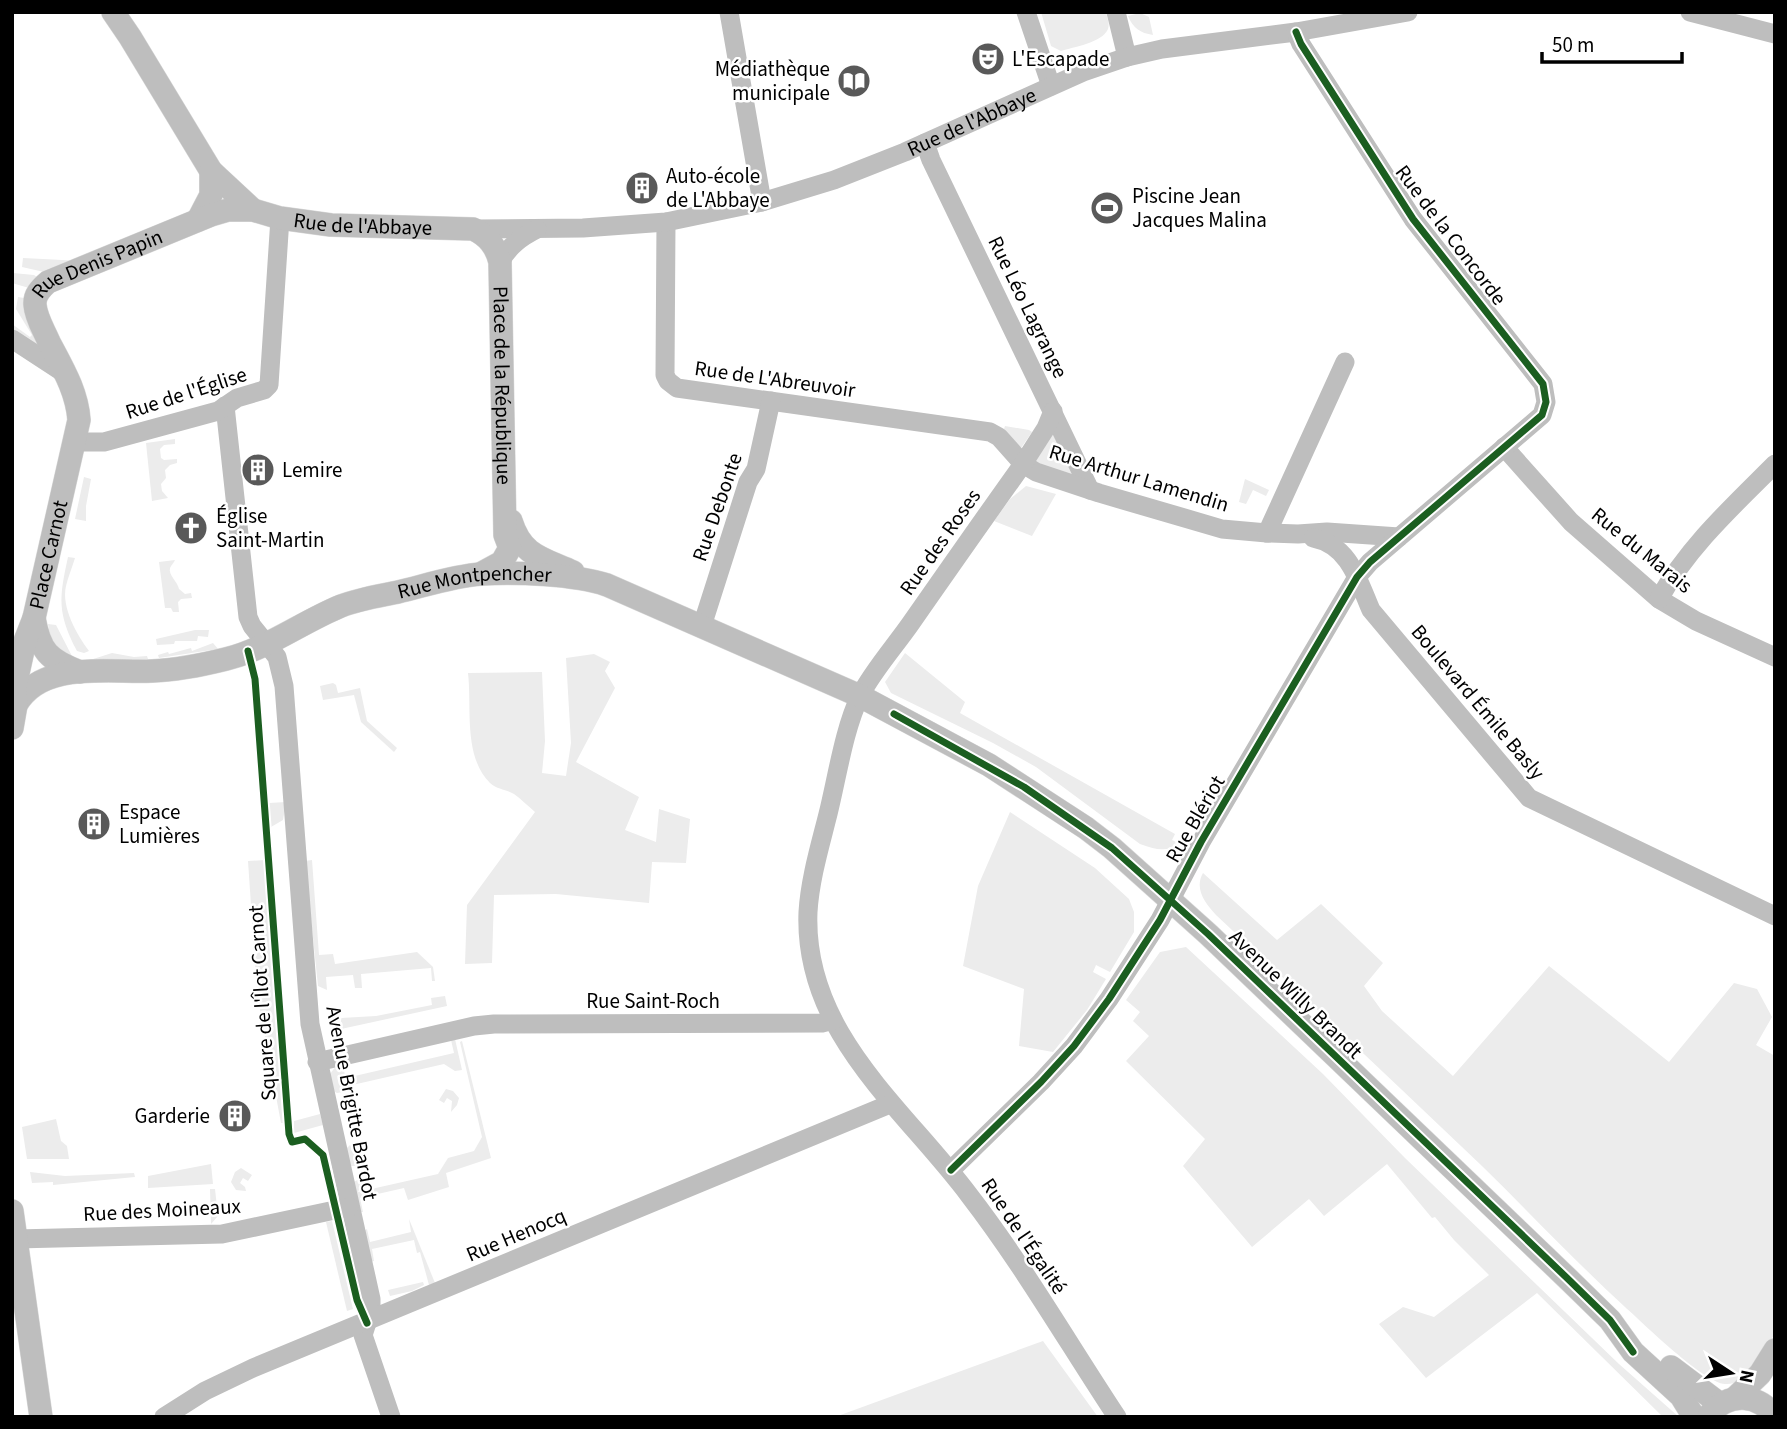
<svg xmlns="http://www.w3.org/2000/svg" width="1787" height="1429" font-family="'Source Sans 3',sans-serif">
	<rect width="100%" height="100%" fill="#fff"/>
	<g fill="#ececec">
		<path d="M 1041,12 L 1106,12 C 1107,18 1110,24 1108,29 C 1102,43 1073,47 1061,51 L 1051,46 Z"/>
		<path d="M 1140,13 L 1149,17 L 1153,35 C 1140,33 1133,28 1128,16 Z"/>
		<path d="M 23,258 L 82,261 L 44,272 L 22,267 Z"/>
		<path d="M 13,273 L 34,275 L 40,279 L 29,288 L 12,283 Z"/>
		<path d="M 18,297 L 24,298 L 45,346 L 40,351 L 12,331 L 12,324 L 30,337 L 32,335 L 16,309 Z"/>
		<path d="M 1005,426 L 1029,430 L 1032,432 L 1021,448 L 1004,429 Z"/>
		<path d="M 1051,431 L 1076,478 L 1031,462 Z"/>
		<path d="M 175,439 L 175,444 L 164,445 L 160,449 L 161,458 L 164,460 L 177,459 L 177,463 L 170,465 L 165,470 L 166,478 L 161,484 L 162,491 L 168,498 L 152,501 L 146,443 Z"/>
		<path d="M 84,477 L 91,479 L 86,506 L 86,521 L 75,519 Z"/>
		<path d="M 1245,479 L 1269,490 L 1266,496 L 1253,490 L 1246,504 L 1239,502 Z"/>
		<path d="M 1026,486 L 1056,494 L 1032,536 L 994,521 L 1010,499 Z"/>
		<path d="M 68,557 L 75,558 C 72,568 68,577 66,586 C 61,607 77,635 89,651 L 84,653 L 77,651 C 57,613 59,598 68,557 Z"/>
		<path d="M 175,560 C 174,563 171,565 170,568 C 168,575 178,582 179,589 L 185,594 L 191,593 L 192,598 L 181,599 L 178,602 L 179,612 L 173,612 L 171,608 L 165,608 L 159,562 Z"/>
		<path d="M 48,624 L 56,625 L 74,660 L 51,642 Z"/>
		<path d="M 195,630 L 209,630 L 208,637 L 198,636 L 197,641 L 175,641 L 174,644 L 157,645 L 156,639 Z"/>
		<path d="M 213,643 L 218,649 L 159,658 L 158,655 L 168,652 L 169,654 L 191,648 L 192,651 Z"/>
		<path d="M 112,653 L 134,657 L 147,656 L 148,659 L 87,663 L 87,661 Z"/>
		<path d="M 905,653 L 965,702 L 960,713 L 1175,834 L 1172,840 L 1180,844 C 1166,853 1154,849 1140,844 L 1036,767 L 993,743 L 891,693 L 885,682 Z"/>
		<path d="M 594,654 L 610,662 L 605,671 L 615,688 L 576,762 L 639,797 L 625,830 L 656,842 L 659,809 L 690,819 L 686,863 L 652,862 L 649,903 L 556,894 L 494,895 L 492,963 L 465,964 L 467,905 L 535,812 C 528,806 521,799 514,794 C 506,789 498,790 490,783 C 463,756 472,708 468,673 L 542,672 L 545,741 L 542,773 L 566,776 L 571,743 L 566,658 Z"/>
		<path d="M 333,683 L 336,685 L 338,693 L 360,688 L 367,721 L 397,748 L 394,752 L 361,722 L 354,695 L 323,700 L 320,686 Z"/>
		<path d="M 286,802 L 283,820 L 271,827 L 269,803 Z"/>
		<path d="M 1010,812 L 1095,868 L 1129,899 L 1134,912 L 1134,932 L 1110,972 L 1096,965 L 1093,972 L 1106,979 L 1087,1010 L 1053,1052 L 1019,1046 L 1024,989 L 963,966 L 978,886 Z"/>
		<path d="M 265,860 L 285,1123 L 281,1123 L 257,994 L 248,861 Z"/>
		<path d="M 312,860 L 319,955 L 333,954 L 335,964 L 417,952 L 433,967 L 435,981 L 432,981 L 431,968 L 361,974 L 362,988 L 355,988 L 353,975 L 326,977 L 327,990 L 318,986 L 305,861 Z"/>
		<path d="M 1203,873 L 1277,940 L 1321,904 L 1383,963 L 1364,986 L 1382,1011 L 1453,1076 L 1549,966 L 1669,1062 L 1734,983 L 1757,989 L 1772,1017 L 1756,1045 L 1775,1056 L 1775,1333 C 1766,1349 1747,1386 1725,1384 C 1704,1383 1643,1323 1625,1307 C 1576,1262 1530,1213 1482,1166 C 1394,1082 1305,998 1216,915 C 1205,903 1194,889 1203,873 Z"/>
		<path d="M 1186,947 L 1323,1074 L 1405,1158 L 1619,1364 L 1679,1417 L 1663,1417 L 1537,1293 L 1426,1378 L 1379,1324 L 1403,1307 L 1434,1317 L 1489,1275 L 1454,1240 L 1435,1217 L 1432,1218 L 1387,1164 L 1324,1216 L 1309,1199 L 1252,1247 L 1183,1166 L 1205,1139 L 1126,1061 L 1149,1036 L 1133,1021 L 1140,1012 L 1126,1000 L 1160,952 Z"/>
		<path d="M 445,996 L 447,1006 L 341,1029 L 341,1018 L 376,1016 L 432,1005 L 431,998 Z"/>
		<path d="M 455,1039 L 462,1070 L 455,1071 L 444,1064 L 348,1086 L 349,1091 L 337,1093 L 331,1090 L 330,1074 L 336,1066 L 342,1064 L 346,1078 L 454,1053 L 451,1040 Z"/>
		<path d="M 462,1041 L 491,1158 L 446,1173 L 449,1187 L 408,1200 L 404,1188 L 360,1198 L 363,1212 L 361,1212 L 354,1182 L 361,1178 L 362,1183 L 358,1192 L 438,1174 L 448,1158 L 474,1151 L 482,1137 L 460,1042 Z"/>
		<path d="M 446,1089 L 453,1091 L 459,1098 L 457,1105 L 451,1112 L 452,1101 L 447,1098 L 444,1103 L 439,1100 Z"/>
		<path d="M 320,1114 L 323,1125 L 294,1133 L 294,1121 Z"/>
		<path d="M 56,1119 L 61,1141 L 67,1146 L 69,1159 L 27,1159 L 22,1127 Z"/>
		<path d="M 350,1145 L 361,1152 L 357,1158 L 362,1166 L 351,1166 L 346,1149 Z"/>
		<path d="M 211,1164 L 213,1184 L 148,1188 L 148,1176 Z"/>
		<path d="M 241,1168 L 252,1175 L 248,1181 L 243,1178 L 240,1183 L 245,1187 L 246,1191 L 236,1190 L 231,1182 L 235,1172 Z"/>
		<path d="M 30,1172 L 65,1176 L 134,1173 L 135,1177 L 53,1185 L 53,1182 L 32,1183 Z"/>
		<path d="M 210,1189 L 215,1189 L 218,1216 L 211,1224 Z"/>
		<path d="M 409,1219 L 435,1283 L 429,1285 L 420,1252 L 417,1253 L 414,1240 L 372,1249 L 374,1261 L 369,1262 L 364,1231 L 367,1229 L 370,1242 L 411,1232 Z"/>
		<path d="M 332,1221 L 353,1309 L 347,1311 L 326,1222 Z"/>
		<path d="M 423,1282 L 424,1285 L 412,1291 L 390,1296 L 388,1290 Z"/>
		<path d="M 1043,1341 L 1098,1417 L 835,1417 Z"/>
	</g>
	<g fill="none" stroke-linecap="round" stroke-linejoin="round">
		<defs>
			<g id="major">
				<path d="M 113,12 L 130,37 L 211,171 L 253,210"/>
				<path d="M 198,220 L 211,195 L 211,171"/>
				<path d="M 511,521 C 522,556 542,558 573,572"/>
				<path d="M 34,618 C 40,652 49,660 80,672"/>
				<path id="s2" d="M 16,705 C 41,660 108,673 152,671 C 176,670 202,665 226,659 C 267,649 302,622 341,606 C 359,599 379,596 398,592 C 424,586 453,576 481,574 C 516,572 574,574 607,585 L 860,696 L 989,765 L 1086,828 L 1112,848 L 1208,934 L 1567,1278 L 1610,1320 L 1633,1352 L 1681,1396 L 1694,1417"/>
				<path id="s3" d="M 12,728 L 16,705 L 15,687 L 25,641 L 34,618 L 79,420 C 77,391 62,367 49,342 C 44,330 36,318 35,305 C 34,295 41,288 48,282 L 211,215 L 228,210 L 253,210 L 280,218 L 331,225 L 473,229 C 488,236 496,246 500,262 L 505,535 L 510,548 L 502,562 L 480,574"/>
				<path d="M 12,1211 L 41,1417"/>
				<path d="M 1671,1367 L 1720,1404"/>
				<path d="M 1735,1398 L 1760,1374 L 1775,1350"/>
				<path d="M 1710,1414 C 1729,1392 1758,1393 1775,1417"/>
			</g>
		</defs>
		<use href="#major" stroke="#dbdbdb" stroke-width="24"/>
		<g stroke="#bebebe" stroke-width="19">
			<path d="M 729,12 L 762,202"/>
			<path d="M 1026,12 L 1051,86"/>
			<path d="M 1116,12 L 1127,57"/>
			<path d="M 1690,12 L 1775,34"/>
			<path d="M 925,143 L 931,160 L 1090,490"/>
			<path d="M 666,222 L 665,375 L 668,381 L 677,388 L 990,432 L 999,437 L 1023,464 L 1036,472 L 1099,493 L 1222,529 L 1267,533 L 1298,534 L 1327,532 L 1399,537"/>
			<path id="s1" d="M 473,229 L 583,228 L 666,222 L 762,202 L 834,180 L 905,152 L 1083,72 L 1127,57 L 1162,49 L 1296,32 L 1408,12"/>
			<path d="M 500,262 C 509,246 521,237 537,229"/>
			<path d="M 12,339 L 64,373"/>
			<path d="M 225,406 L 248,617 L 252,626 L 277,657 L 284,686 L 310,1024 L 371,1299 L 371,1310 L 363,1335 L 391,1417"/>
			<path d="M 1053,411 L 1046,428 L 1023,464 C 985,517 948,570 911,623 C 895,646 872,672 860,696 C 844,729 837,778 828,814 C 820,846 810,879 808,912 C 803,1033 904,1108 969,1195 C 1023,1265 1068,1343 1117,1417"/>
			<path d="M 74,442 L 104,442 L 218,411 L 237,398 L 264,390 L 269,385 L 280,218"/>
			<path d="M 1504,447 L 1571,522 L 1659,599 L 1696,621 L 1775,657"/>
			<path d="M 1267,533 L 1345,362"/>
			<path d="M 1313,538 C 1349,545 1358,580 1371,610 L 1529,798 L 1775,916"/>
			<path d="M 1659,599 C 1688,547 1733,506 1775,464"/>
			<path d="M 702,626 L 748,482 L 756,469 L 771,401"/>
			<path d="M 317,1062 L 474,1026 L 494,1024 L 822,1023 L 833,1020"/>
			<path d="M 951,1170 L 1041,1082 L 1074,1046 L 1109,999 L 1160,920 L 1201,842 L 1357,577 L 1370,562 L 1542,415 L 1546,402 L 1543,384 L 1413,219 L 1301,44 L 1296,32"/>
			<path d="M 16,1239 L 222,1234 L 349,1207"/>
			<path d="M 164,1417 L 205,1391 L 253,1368 L 890,1104"/>
		</g>
		<use href="#major" stroke="#bebebe" stroke-width="23"/>
		<defs>
			<g id="cycleway">
				<path d="M 248,651 L 255,679 L 289,1134 L 292,1142 L 305,1139 L 323,1155 L 357,1300 L 367,1323"/>
				<path d="M 894,714 L 1024,787 L 1112,848 L 1208,934 L 1567,1278 L 1610,1320 L 1633,1352"/>
				<path d="M 951,1170 L 1041,1082 L 1074,1046 L 1109,999 L 1160,920 L 1201,842 L 1357,577 L 1370,562 L 1542,415 L 1546,402 L 1543,384 L 1413,219 L 1301,44 L 1296,32"/>
			</g>
		</defs>
		<use href="#cycleway" stroke="#fff" stroke-width="11"/>
		<use href="#cycleway" stroke="#1b5e20" stroke-width="7"/>
	</g>
	<defs>
		<symbol id="theatre-disc" viewBox="-11 -11 22 22"><circle r="9.5" fill="#595959" stroke="#fff"/><path d="M-5-5.5Q0-4 5-5.5V0Q5 5 0 6Q-5 5-5 0ZM-3.3-2.5H-1v1.5H-3.3ZM1-2.5H3.3v1.5H1ZM-2.8 1Q0 5.5 2.8 1Z" fill="#fff"/></symbol>
		<symbol id="library-disc" viewBox="-11 -11 22 22"><circle r="9.5" fill="#595959" stroke="#fff"/><path d="M-6-4Q-3-5.5-.7-3.5V5Q-3 3-6 4ZM6-4Q3-5.5 .7-3.5V5Q3 3 6 4Z" fill="#fff"/></symbol>
		<symbol id="building-disc" viewBox="-11 -11 22 22"><circle r="9.5" fill="#595959" stroke="#fff"/><path d="M-4-6H4V6H1V3H-1V6H-4ZM-2.5-4.3h1.7v1.8h-1.7ZM.8-4.3h1.7v1.8H.8ZM-2.5-1h1.7V.8h-1.7ZM.8-1h1.7V.8H.8Z" fill="#fff"/></symbol>
		<symbol id="stadium-disc" viewBox="-11 -11 22 22"><circle r="9.5" fill="#595959" stroke="#fff"/><path d="M0-5a6.5 5 0 1 0 0 10a6.5 5 0 1 0 0-10ZM-3.5-1.8h7v3.6h-7Z" fill="#fff"/></symbol>
		<symbol id="church-disc" viewBox="-11 -11 22 22"><circle r="9.5" fill="#595959" stroke="#fff"/><path d="M-1.2-6h2.4v3.5h3.3v2.4h-3.3V6h-2.4V-.1h-3.3v-2.4h3.3Z" fill="#fff"/></symbol>
	</defs>
	<g fill-rule="evenodd">
		<use href="#theatre-disc" x="969" y="40" width="38" height="38"/>
		<use href="#library-disc" x="835" y="62" width="38" height="38"/>
		<use href="#building-disc" x="623" y="169" width="38" height="38"/>
		<use href="#stadium-disc" x="1088" y="189" width="38" height="38"/>
		<use href="#building-disc" x="239" y="451" width="38" height="38"/>
		<use href="#church-disc" x="172" y="509" width="38" height="38"/>
		<use href="#building-disc" x="75" y="805" width="38" height="38"/>
		<use href="#building-disc" x="216" y="1097" width="38" height="38"/>
	</g>
	<g text-anchor="middle" stroke-width="5" stroke-linejoin="round" paint-order="stroke">
		<g font-size="21" fill="#000" stroke="#fff" text-anchor="start">
			<text x="1012" y="66">L'Escapade</text>
			<text x="830" y="76" text-anchor="end">Médiathèque<tspan x="830" dy="24">municipale</tspan></text>
			<text x="666" y="183">Auto-école<tspan x="666" dy="24">de L'Abbaye</tspan></text>
			<text x="1132" y="203">Piscine Jean<tspan x="1132" dy="24">Jacques Malina</tspan></text>
			<text x="282" y="477">Lemire</text>
			<text x="216" y="523">Église<tspan x="216" dy="24">Saint-Martin</tspan></text>
			<text x="119" y="819">Espace<tspan x="119" dy="24">Lumières</tspan></text>
			<text x="210" y="1123" text-anchor="end">Garderie</text>
		</g>
		<g font-size="21" fill="#000" stroke="#fff">
			<text dy="7" stroke="none"><textPath href="#s1" startOffset="516">Rue de l'Abbaye</textPath></text>
			<text dy="7" stroke="none"><textPath href="#s3" startOffset="798">Rue de l'Abbaye</textPath></text>
			<text transform="translate(1451 235) rotate(53)" y="7">Rue de la Concorde</text>
			<text dy="7" stroke="none"><textPath href="#s3" startOffset="520">Rue Denis Papin</textPath></text>
			<text transform="translate(1028 307) rotate(64)" y="7">Rue Léo Lagrange</text>
			<text transform="translate(775 379) rotate(8)" y="7">Rue de L'Abreuvoir</text>
			<text dy="7" stroke="none"><textPath href="#s3" startOffset="1076">Place de la République</textPath></text>
			<text transform="translate(186 393) rotate(-18)" y="7">Rue de l'Église</text>
			<text transform="translate(1139 478) rotate(17)" y="7">Rue Arthur Lamendin</text>
			<text transform="translate(717 507) rotate(-71)" y="7">Rue Debonte</text>
			<text transform="translate(940 542) rotate(-55)" y="7">Rue des Roses</text>
			<text transform="translate(1642 550) rotate(39)" y="7">Rue du Marais</text>
			<text dy="7" stroke="none"><textPath href="#s3" startOffset="178">Place Carnot</textPath></text>
			<text dy="7" stroke="none"><textPath href="#s2" startOffset="486">Rue Montpencher</textPath></text>
			<text transform="translate(1478 702) rotate(50)" y="7">Boulevard Émile Basly</text>
			<text transform="translate(1195 819) rotate(-60)" y="7">Rue Blériot</text>
			<text transform="translate(1296 994) rotate(44)" y="7">Avenue Willy Brandt</text>
			<text x="653" y="1008">Rue Saint-Roch</text>
			<text transform="translate(262 1003) rotate(-94)" y="7">Square de l'Îlot Carnot</text>
			<text transform="translate(352 1103) rotate(79)" y="7">Avenue Brigitte Bardot</text>
			<text transform="translate(162 1210) rotate(-3)" y="7">Rue des Moineaux</text>
			<text transform="translate(516 1235) rotate(-23)" y="7">Rue Henocq</text>
			<text transform="translate(1024 1236) rotate(56)" y="7">Rue de l'Égalité</text>
		</g>
	</g>
	<rect width="1787" height="1429" fill="none" stroke="#000000" stroke-width="28"/>
	<g transform="translate(1731 1373) rotate(102)" stroke="#ffffff" stroke-width="5" paint-order="stroke">
	<path d="M0-5L12 26L0 18L-12 26Z" fill="#000000"/>
	<text y="-10" font-size="19" font-weight="bold" text-anchor="middle" fill="#000000">N</text>
	</g>
	<path d="M1542 52v10h140v-10" fill="none" stroke="#000000" stroke-width="3.5"/>
	<text x="1552" y="52" font-size="21" fill="#000000" stroke="#ffffff" stroke-width="5" paint-order="stroke">50 m</text>
</svg>
